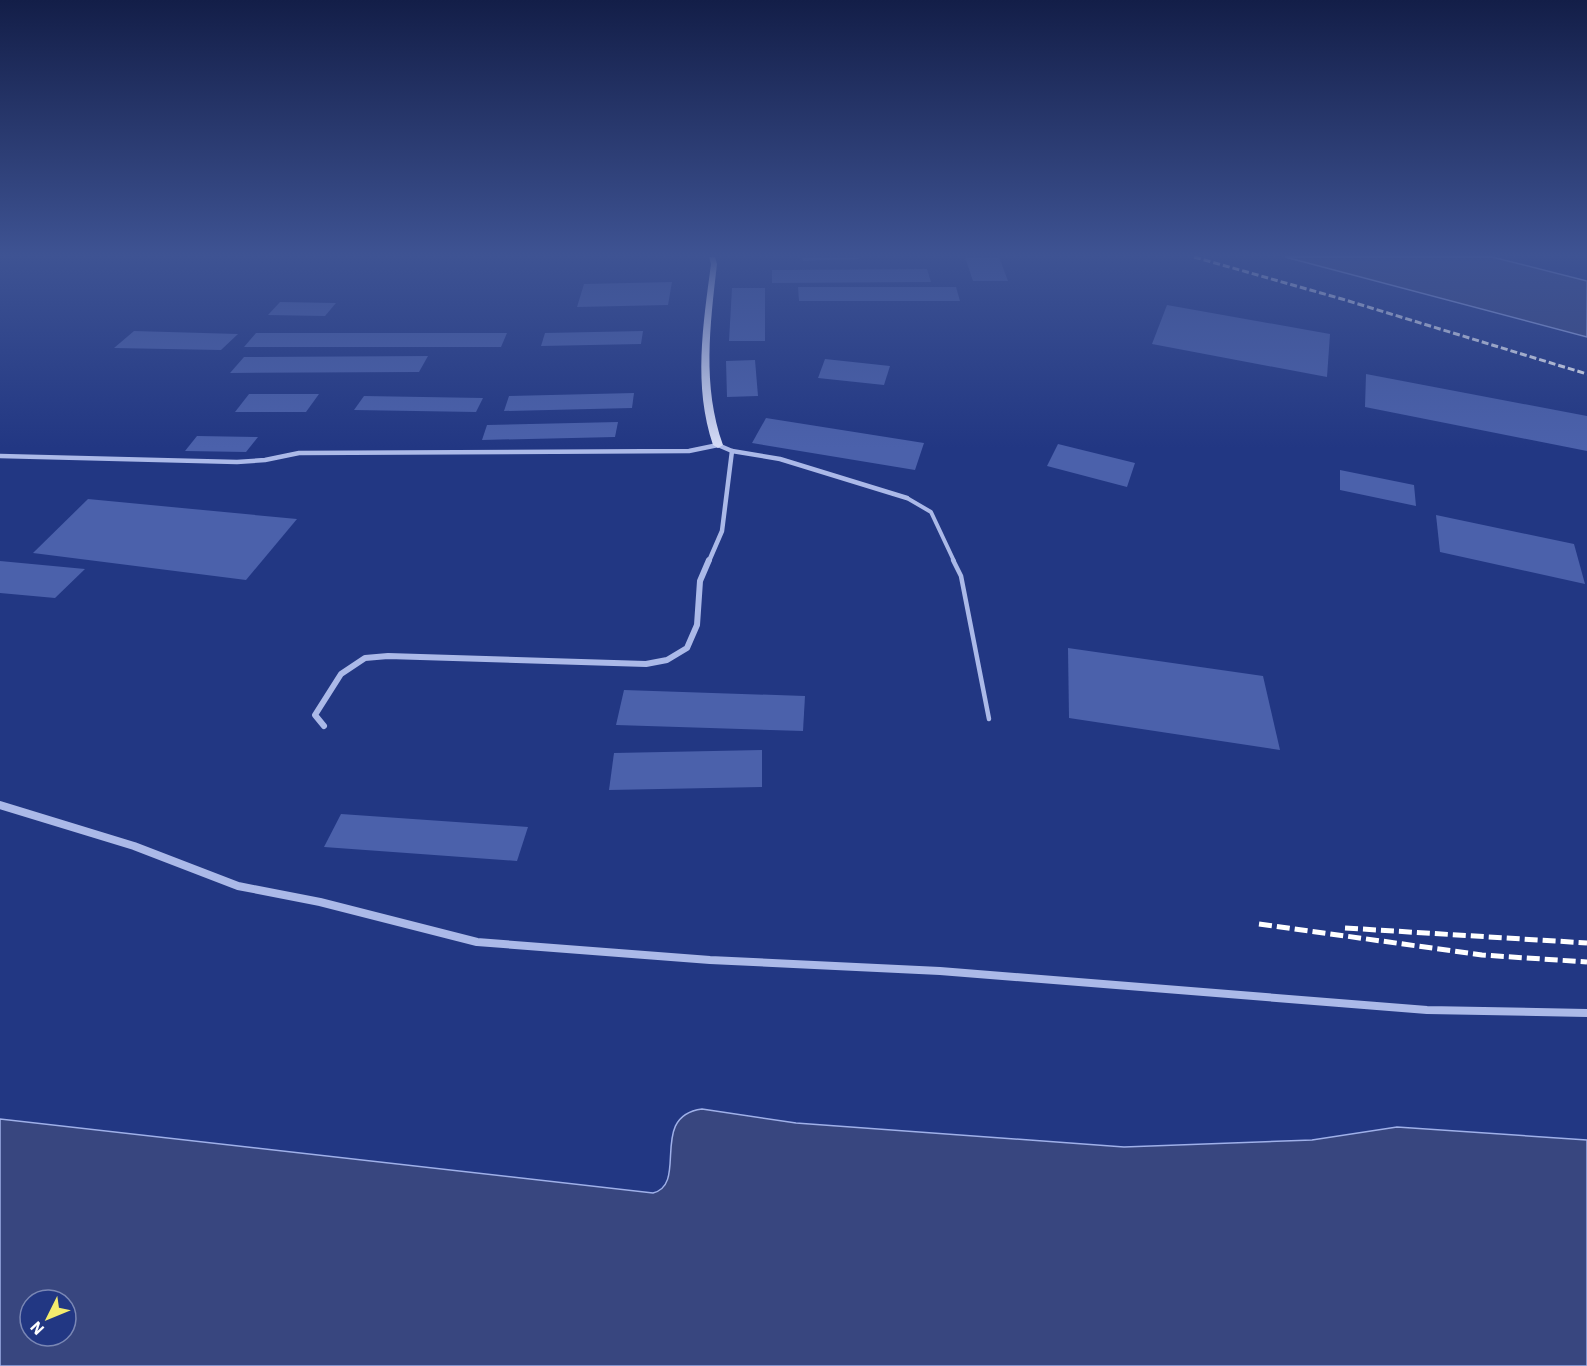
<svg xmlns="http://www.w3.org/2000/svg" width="1587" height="1366" font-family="'IBM Plex Sans',sans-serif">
	<rect width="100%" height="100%" fill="#223783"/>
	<g fill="#38467f" stroke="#9fb0e9" stroke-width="1.5" fill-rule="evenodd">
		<path d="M 1285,257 L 1492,257 L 1587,281 L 1587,337 Z"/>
		<path d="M 702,1109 L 796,1123 L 1124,1147 L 1312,1140 L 1397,1127 L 1587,1140 L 1587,1366 L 0,1366 L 0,1119 L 653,1193 C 689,1184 648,1116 702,1109 ZM 30,1300 L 66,1300 L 66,1336 L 30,1336 Z"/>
	</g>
	<g fill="#4b61ab">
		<path d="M 802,257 L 859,257 L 859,259 L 803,261 Z"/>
		<path d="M 965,257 L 999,257 L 1008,281 L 973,281 Z"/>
		<path d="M 927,269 L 931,282 L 772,283 L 772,270 Z"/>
		<path d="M 672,282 L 668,305 L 577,307 L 584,284 Z"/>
		<path d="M 798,287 L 956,287 L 960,301 L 799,301 Z"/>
		<path d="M 732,288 L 765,288 L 765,341 L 729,341 Z"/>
		<path d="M 280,302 L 336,303 L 325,316 L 268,315 Z"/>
		<path d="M 1167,305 L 1330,334 L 1327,377 L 1152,344 Z"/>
		<path d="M 134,331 L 238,334 L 221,350 L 114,348 Z"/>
		<path d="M 643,331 L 641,344 L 541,346 L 545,333 Z"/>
		<path d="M 256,333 L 507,333 L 501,347 L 244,347 Z"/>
		<path d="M 428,356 L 419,372 L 230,373 L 244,357 Z"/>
		<path d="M 825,359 L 890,366 L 884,385 L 818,378 Z"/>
		<path d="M 755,360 L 758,396 L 727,397 L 726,361 Z"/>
		<path d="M 1366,374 L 1587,416 L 1587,451 L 1365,407 Z"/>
		<path d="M 634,393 L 632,408 L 504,411 L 509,396 Z"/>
		<path d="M 249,394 L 319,394 L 306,412 L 235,412 Z"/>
		<path d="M 364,396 L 483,398 L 476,412 L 354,410 Z"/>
		<path d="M 766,418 L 924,443 L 915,470 L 752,443 Z"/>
		<path d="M 618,422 L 615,437 L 482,440 L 487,425 Z"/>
		<path d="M 197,436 L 258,437 L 246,452 L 185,451 Z"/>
		<path d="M 1058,444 L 1135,463 L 1127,487 L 1047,466 Z"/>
		<path d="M 1340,470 L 1414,485 L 1416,506 L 1340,490 Z"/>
		<path d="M 88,499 L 297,519 L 246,580 L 33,553 Z"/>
		<path d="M 1436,515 L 1574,544 L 1585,584 L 1440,552 Z"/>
		<path d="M 0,561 L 85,569 L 55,598 L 0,593 Z"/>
		<path d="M 1068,648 L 1263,676 L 1280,750 L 1069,718 Z"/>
		<path d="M 624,690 L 805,696 L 803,731 L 616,725 Z"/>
		<path d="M 762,750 L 762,787 L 609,790 L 614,753 Z"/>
		<path d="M 341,814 L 528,827 L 517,861 L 324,847 Z"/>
	</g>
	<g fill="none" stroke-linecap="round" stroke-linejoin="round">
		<path stroke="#abb9e8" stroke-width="4" d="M 907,498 L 931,512 L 954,561"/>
		<path stroke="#abb9e8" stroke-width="4.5" d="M 953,560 L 961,576 L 989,719"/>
		<g stroke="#abb9e8" stroke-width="4.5">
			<path d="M 0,456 L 237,462 L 265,460 L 299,453 L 689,451 L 718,445 L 732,451 L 780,459 L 907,498"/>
			<path d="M 709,561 L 722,531 L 732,451"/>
		</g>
		<path stroke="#abb9e8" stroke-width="6" d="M 324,726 L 315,715 L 341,674 L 365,658 L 388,656 L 646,664 L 667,660 L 687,648 L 697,625 L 700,581 L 709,560"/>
		<path stroke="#abb9e8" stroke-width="8" d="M 0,805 L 134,846 L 238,886 L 320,902 L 477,942 L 710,960 L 940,971 L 1427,1010 L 1587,1013"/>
		<path fill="#d5dcf7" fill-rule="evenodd" d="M 709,257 L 715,257 L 717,264 C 710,325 702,386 723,445 L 718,448 L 713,445 C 693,386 703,325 711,264 Z"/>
		<path stroke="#fff" stroke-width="3" stroke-dasharray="7 3" stroke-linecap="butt" d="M 1194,257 L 1342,299 L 1587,374"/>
		<g stroke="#fff" stroke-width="5" stroke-dasharray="13 5" stroke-linecap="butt">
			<path d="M 1259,924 L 1482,955 L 1587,962"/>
			<path d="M 1345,928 L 1587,943"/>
		</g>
	</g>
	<linearGradient id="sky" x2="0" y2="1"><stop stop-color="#131e48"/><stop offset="0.57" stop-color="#3e5393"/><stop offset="1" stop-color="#3e5393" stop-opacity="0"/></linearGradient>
	<rect width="1587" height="448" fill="url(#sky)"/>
	<g transform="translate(48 1318) rotate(227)"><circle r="28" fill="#223783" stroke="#7a87b5" stroke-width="1.5"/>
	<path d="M0-4.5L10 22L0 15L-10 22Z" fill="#f4eb6d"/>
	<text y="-9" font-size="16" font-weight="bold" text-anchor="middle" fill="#ffffff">N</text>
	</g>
</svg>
